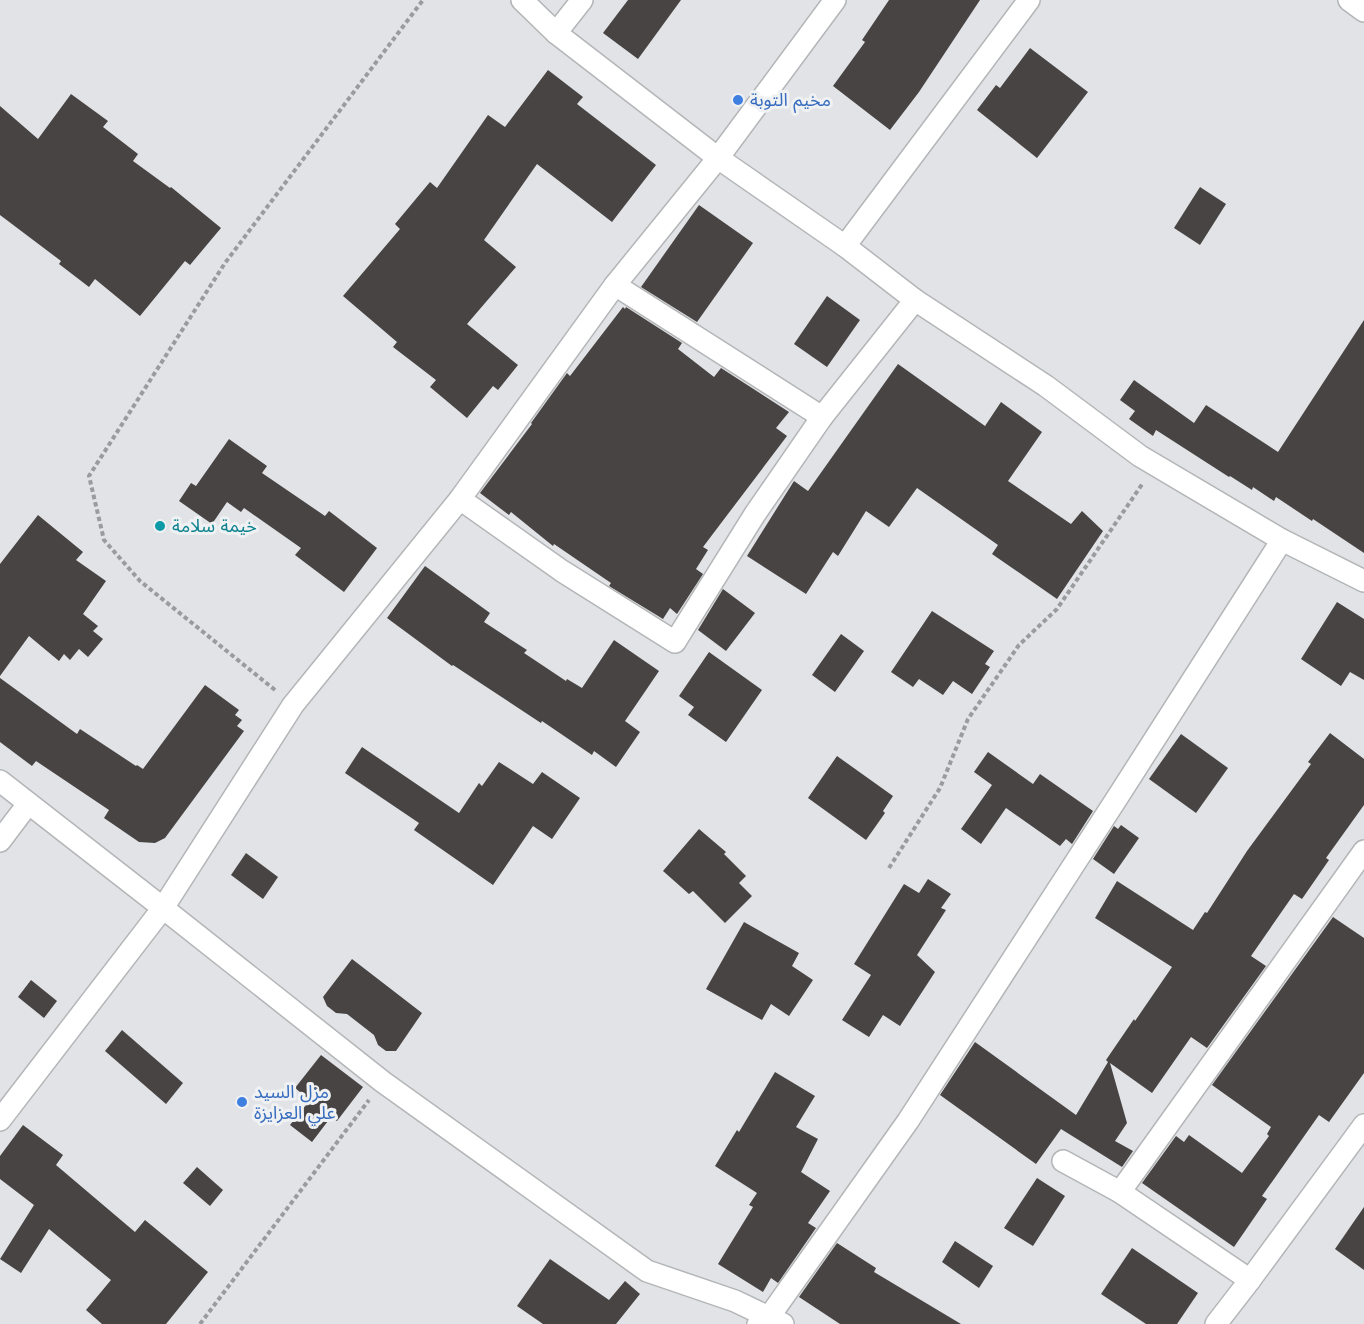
<svg xmlns="http://www.w3.org/2000/svg" width="1364" height="1324" font-family="Jost,'Noto Sans Arabic',sans-serif">
	<rect width="100%" height="100%" fill="#e2e3e6"/>
	<g fill="#474443">
		<path d="M 628,0 L 681,0 L 638,59 L 603,33 Z"/>
		<path d="M 889,0 L 980,0 L 919,92 L 890,130 L 833,86 L 865,42 L 862,40 Z"/>
		<path d="M 1030,48 L 1088,92 L 1037,158 L 977,110 L 996,85 L 1000,88 Z"/>
		<path d="M 548,70 L 583,97 L 577,104 L 656,165 L 612,222 L 537,164 L 484,240 L 516,267 L 467,324 L 518,365 L 498,390 L 493,386 L 467,418 L 430,387 L 436,380 L 393,347 L 397,342 L 343,296 L 400,229 L 395,224 L 430,182 L 437,188 L 488,115 L 505,127 Z"/>
		<path d="M 71,94 L 108,121 L 103,127 L 138,154 L 133,161 L 170,188 L 171,187 L 221,228 L 190,265 L 185,261 L 140,316 L 95,279 L 89,287 L 59,264 L 61,261 L 0,215 L 0,106 L 38,139 Z"/>
		<path d="M 1200,187 L 1226,204 L 1200,245 L 1174,228 Z"/>
		<path d="M 699,205 L 753,243 L 697,322 L 641,287 Z"/>
		<path d="M 827,296 L 860,320 L 827,367 L 794,344 Z"/>
		<path d="M 623,307 L 625,309 L 626,307 L 682,343 L 678,349 L 714,377 L 721,368 L 789,412 L 776,428 L 787,436 L 703,547 L 708,550 L 696,569 L 703,574 L 677,614 L 670,608 L 663,619 L 609,586 L 611,583 L 554,544 L 553,546 L 511,512 L 509,515 L 480,493 L 532,424 L 531,423 L 567,373 L 570,376 Z"/>
		<path d="M 1364,320 L 1364,553 L 1313,519 L 1312,521 L 1276,497 L 1274,501 L 1253,487 L 1252,490 L 1230,476 L 1229,477 L 1156,430 L 1153,436 L 1129,419 L 1135,411 L 1120,400 L 1134,380 L 1194,423 L 1206,405 L 1278,452 Z"/>
		<path d="M 898,364 L 985,426 L 1001,402 L 1042,432 L 1008,481 L 1071,524 L 1082,511 L 1103,531 L 1057,599 L 992,554 L 998,545 L 917,488 L 889,527 L 866,511 L 838,556 L 833,552 L 806,594 L 747,556 L 794,481 L 808,491 Z"/>
		<path d="M 229,439 L 267,466 L 262,473 L 325,516 L 329,511 L 377,548 L 344,592 L 295,555 L 301,548 L 244,508 L 241,512 L 227,502 L 212,524 L 179,501 L 191,483 L 196,486 Z"/>
		<path d="M 38,515 L 83,552 L 76,560 L 106,581 L 83,614 L 98,626 L 93,631 L 103,639 L 88,657 L 79,649 L 70,660 L 64,654 L 59,661 L 29,636 L 0,676 L 0,564 Z"/>
		<path d="M 425,566 L 490,613 L 484,622 L 527,650 L 524,653 L 566,681 L 567,679 L 582,688 L 614,640 L 659,671 L 625,721 L 640,732 L 616,767 L 594,751 L 592,755 L 542,721 L 541,723 L 453,665 L 452,666 L 387,618 Z"/>
		<path d="M 723,589 L 755,613 L 726,651 L 698,630 Z"/>
		<path d="M 1337,602 L 1364,619 L 1364,680 L 1350,672 L 1341,686 L 1301,659 Z"/>
		<path d="M 932,611 L 994,651 L 985,664 L 990,667 L 972,694 L 953,681 L 943,695 L 919,679 L 913,687 L 891,672 Z"/>
		<path d="M 841,634 L 864,651 L 835,692 L 812,675 Z"/>
		<path d="M 709,652 L 762,690 L 726,742 L 688,715 L 694,707 L 679,696 Z"/>
		<path d="M 0,678 L 77,734 L 80,729 L 136,766 L 137,765 L 143,769 L 205,685 L 239,710 L 235,715 L 242,720 L 237,726 L 244,731 L 165,838 L 155,843 L 139,842 L 104,818 L 109,810 L 36,761 L 32,766 L 0,742 Z"/>
		<path d="M 1330,733 L 1364,759 L 1364,805 L 1326,858 L 1329,860 L 1302,899 L 1294,894 L 1251,956 L 1266,966 L 1207,1048 L 1191,1037 L 1152,1093 L 1110,1063 L 1127,1123 L 1115,1141 L 1133,1151 L 1122,1167 L 1061,1129 L 1036,1164 L 940,1095 L 975,1042 L 1076,1115 L 1108,1062 L 1106,1060 L 1134,1019 L 1135,1021 L 1172,967 L 1095,918 L 1117,881 L 1193,930 L 1205,912 L 1207,913 L 1247,851 L 1311,764 L 1308,762 Z"/>
		<path d="M 1181,734 L 1228,768 L 1196,813 L 1149,779 Z"/>
		<path d="M 362,747 L 459,813 L 479,783 L 482,786 L 499,762 L 533,784 L 542,772 L 580,798 L 552,839 L 533,826 L 493,885 L 414,830 L 419,823 L 345,773 Z"/>
		<path d="M 988,752 L 1033,784 L 1040,774 L 1093,811 L 1072,844 L 1066,839 L 1060,846 L 1006,808 L 981,844 L 961,829 L 992,785 L 974,772 Z"/>
		<path d="M 837,756 L 893,796 L 883,811 L 885,813 L 866,840 L 808,798 Z"/>
		<path d="M 1121,825 L 1139,838 L 1114,874 L 1093,859 L 1114,826 L 1118,829 Z"/>
		<path d="M 699,829 L 726,852 L 724,854 L 746,876 L 739,883 L 752,896 L 725,923 L 693,891 L 689,894 L 663,871 Z"/>
		<path d="M 246,853 L 278,877 L 263,899 L 231,875 Z"/>
		<path d="M 928,879 L 951,894 L 941,908 L 946,910 L 917,955 L 935,972 L 900,1026 L 883,1015 L 869,1037 L 842,1020 L 871,975 L 854,964 L 904,884 L 919,893 Z"/>
		<path d="M 1333,917 L 1364,938 L 1364,1073 L 1329,1122 L 1319,1115 L 1262,1196 L 1267,1199 L 1234,1247 L 1142,1183 L 1176,1136 L 1184,1142 L 1189,1135 L 1242,1173 L 1269,1136 L 1267,1134 L 1271,1127 L 1212,1085 Z"/>
		<path d="M 744,922 L 799,953 L 792,966 L 813,980 L 789,1016 L 771,1004 L 762,1020 L 706,989 Z"/>
		<path d="M 352,959 L 422,1013 L 396,1051 L 386,1051 L 378,1045 L 374,1035 L 347,1014 L 336,1013 L 327,1006 L 323,997 Z"/>
		<path d="M 31,980 L 57,1001 L 44,1018 L 18,997 Z"/>
		<path d="M 122,1030 L 183,1083 L 166,1104 L 105,1051 Z"/>
		<path d="M 321,1055 L 363,1087 L 337,1121 L 331,1117 L 312,1142 L 290,1125 L 310,1100 L 295,1088 Z"/>
		<path d="M 775,1072 L 815,1096 L 796,1127 L 818,1139 L 801,1172 L 830,1191 L 808,1223 L 816,1228 L 778,1283 L 771,1278 L 763,1292 L 718,1264 L 753,1207 L 749,1205 L 757,1193 L 715,1166 L 737,1130 L 739,1132 Z"/>
		<path d="M 23,1125 L 63,1155 L 56,1165 L 135,1232 L 145,1220 L 208,1272 L 166,1324 L 102,1324 L 86,1310 L 111,1280 L 49,1229 L 21,1273 L 0,1259 L 34,1205 L 0,1179 L 0,1156 Z"/>
		<path d="M 197,1167 L 223,1190 L 210,1206 L 183,1183 Z"/>
		<path d="M 1037,1178 L 1065,1196 L 1033,1246 L 1004,1228 Z"/>
		<path d="M 1364,1207 L 1364,1270 L 1335,1249 Z"/>
		<path d="M 955,1241 L 993,1266 L 979,1288 L 942,1262 Z"/>
		<path d="M 837,1243 L 876,1268 L 874,1272 L 961,1324 L 840,1324 L 799,1297 Z"/>
		<path d="M 1132,1248 L 1198,1293 L 1177,1324 L 1146,1324 L 1101,1294 Z"/>
		<path d="M 550,1259 L 609,1300 L 625,1281 L 640,1294 L 616,1324 L 543,1324 L 517,1306 Z"/>
	</g>
	<g fill="none" stroke-linecap="round" stroke-linejoin="round">
		<defs>
			<g id="street">
				<path d="M 522,0 L 556,33 L 718,158 L 845,246 L 915,300 L 1046,386 L 1140,456 L 1282,540 L 1364,581"/>
				<path d="M 1349,0 L 1364,11"/>
				<path d="M 556,33 L 582,0"/>
				<path d="M 845,246 L 1029,0"/>
				<path d="M 615,285 L 822,417"/>
				<path d="M 460,499 L 562,571 L 675,642 L 755,514 L 822,417 L 915,300"/>
				<path d="M 0,781 L 163,908 L 383,1082 L 647,1271 L 735,1301 L 783,1324"/>
				<path d="M 0,841 L 28,804"/>
				<path d="M 0,1120 L 163,908 L 293,705 L 460,499 L 615,285 L 718,158 L 835,0"/>
				<path d="M 1063,1161 L 1120,1192 L 1250,1280"/>
				<path d="M 1120,1192 L 1364,851"/>
				<path d="M 758,1324 L 769,1317 L 908,1121 L 1119,795 L 1282,540"/>
				<path d="M 1216,1324 L 1250,1280 L 1364,1125"/>
			</g>
		</defs>
		<use href="#street" stroke="#b3b5b7" stroke-width="24"/>
		<g stroke="#9a9b9d" stroke-width="4" stroke-dasharray="4.5 3" stroke-linecap="butt">
			<path d="M 275,690 L 140,581 L 104,540 L 89,476 L 225,263 L 423,0"/>
			<path d="M 889,868 L 940,788 L 968,719 L 1019,645 L 1057,609 L 1143,483"/>
			<path d="M 200,1324 L 369,1100"/>
		</g>
		<use href="#street" stroke="#fff" stroke-width="21"/>
	</g>
	<g fill="#3f7fe0" stroke="#eff1f3" stroke-width="2">
		<circle cx="738" cy="100" r="6"/>
		<circle cx="242" cy="1102" r="6"/>
	</g>
	<circle fill="#0f9aa8" stroke="#eff1f3" stroke-width="2" cx="160" cy="526" r="6"/>
	<g text-anchor="middle" stroke-width="6" stroke-linejoin="round" paint-order="stroke">
		<g font-size="18" fill="#366cbe" stroke="#eff1f3" text-anchor="start">
			<text x="750" y="106">مخيم التوبة</text>
			<text x="254" y="1098">مزل السيد<tspan x="254" dy="21">علي العزايزة</tspan></text>
		</g>
		<g font-size="18" fill="#0d838f" stroke="#eff1f3" text-anchor="start">
			<text x="172" y="532">خيمة سلامة</text>
		</g>
	</g>
</svg>
